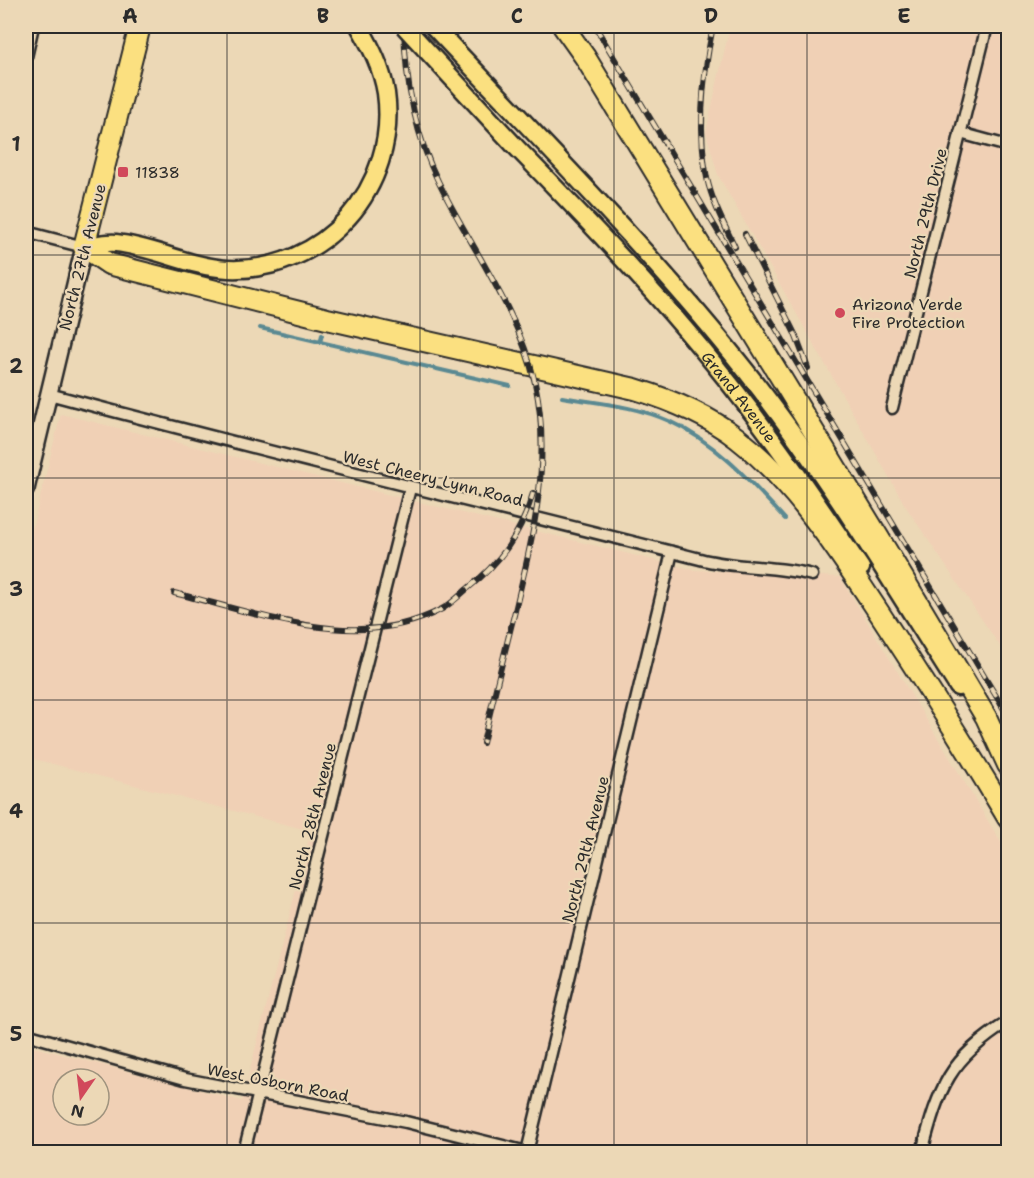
<svg xmlns="http://www.w3.org/2000/svg" width="1034" height="1178" font-family="'Shantell Sans',sans-serif">
	<rect width="100%" height="100%" fill="#ecd8b6"/>
	<filter id="ink" filterUnits="userSpaceOnUse"><feTurbulence type="fractalNoise" baseFrequency=".0167" numOctaves="2"/><feDisplacementMap in="SourceGraphic" scale="12" xChannelSelector="R" yChannelSelector="G"/><feConvolveMatrix kernelMatrix="1 2 1 2 8 2 1 2 1" color-interpolation-filters="sRGB"/></filter>
	<g filter="url(#ink)">
		<g fill="#f0d0b5" fill-rule="evenodd">
			<path d="M 730,26 L 1008,26 L 1008,658 L 906,507 L 718,175 L 706,132 Z"/>
			<path d="M 61,414 L 694,570 L 840,577 L 1008,854 L 1008,1152 L 26,1152 L 26,1045 L 242,1101 L 311,831 L 26,757 L 26,554 ZM 63,1079 L 99,1079 L 99,1115 L 63,1115 Z"/>
		</g>
		<g fill="none" stroke-linecap="round" stroke-linejoin="round">
			<g stroke="#5a8992" stroke-width="4">
				<path d="M 260,328 L 510,386"/>
				<path d="M 320,342 L 322,335"/>
				<path d="M 562,397 C 598,403 636,406 669,421 C 716,442 751,482 785,519"/>
			</g>
			<defs>
				<g id="street">
					<path d="M 26,57 L 33,26"/>
					<path d="M 960,133 L 1008,146"/>
					<path d="M 26,232 L 84,247"/>
					<path d="M 49,394 C 265,452 483,504 700,559 C 736,569 775,565 812,575"/>
					<path d="M 892,408 L 987,26"/>
					<path d="M 26,1034 L 185,1079 L 406,1122 L 527,1152 L 672,552"/>
					<path d="M 244,1152 L 410,488"/>
					<path d="M 922,1152 C 939,1087 949,1059 1008,1022"/>
				</g>
				<path id="secondary" d="M 26,489 L 84,247"/>
				<g id="primary">
					<path d="M 433,26 C 539,139 650,250 746,371 C 825,471 890,580 958,687"/>
					<path id="s1" d="M 514,145 C 591,224 669,305 737,393 C 781,449 821,509 861,568"/>
					<path d="M 84,247 C 94,245 106,242 116,243 C 154,247 190,267 228,269 C 324,273 399,187 386,93 C 382,68 371,47 359,26"/>
				</g>
				<g id="highway">
					<path d="M 140,26 L 84,247 L 109,264 L 327,319 L 635,389 C 671,400 707,415 737,438 C 796,484 839,552 880,614 C 924,681 967,749 1008,818"/>
					<path d="M 563,26 L 585,57 L 888,553 L 986,717 L 1008,765"/>
				</g>
			</defs>
			<use href="#street" stroke="#2b2b2b" stroke-width="15"/>
			<use href="#secondary" stroke="#2b2b2b" stroke-width="20"/>
			<use href="#primary" stroke="#2b2b2b" stroke-width="21"/>
			<use href="#highway" stroke="#2b2b2b" stroke-width="24"/>
			<use href="#street" stroke="#ecd8b6" stroke-width="10"/>
			<use href="#secondary" stroke="#ecd8b6" stroke-width="15"/>
			<use href="#primary" stroke="#fbe080" stroke-width="16"/>
			<use href="#highway" stroke="#fbe080" stroke-width="20"/>
			<defs>
				<g id="rail">
					<path d="M 404,26 C 405,79 415,135 439,183 C 471,248 519,311 535,383 C 552,460 533,537 515,611 C 504,655 493,699 483,743"/>
					<path d="M 595,26 L 1008,716"/>
					<path d="M 713,26 C 703,75 697,129 707,178 C 712,202 725,226 735,247"/>
					<path d="M 745,234 L 795,334 L 808,368"/>
					<path d="M 174,593 C 259,613 358,654 442,609 C 451,604 459,596 467,589 C 500,563 521,534 533,493"/>
				</g>
			</defs>
			<use href="#rail" stroke="#2b2b2b" stroke-width="6"/>
			<use href="#rail" stroke="#ecd8b6" stroke-width="4" stroke-dasharray="11" stroke-linecap="butt"/>
			<defs>
				<path id="primary-bridge" d="M 404,26 L 514,145"/>
			</defs>
			<use href="#primary-bridge" stroke="#2b2b2b" stroke-width="21" stroke-linecap="butt"/>
			<use href="#primary-bridge" stroke="#fbe080" stroke-width="16"/>
		</g>
	</g>
	<path fill="none" stroke="#2b2b2b" stroke-width="1.5" stroke-opacity="0.55" d="M 227,26 L 227,1152M 420,26 L 420,1152M 614,26 L 614,1152M 807,26 L 807,1152M 26,255 L 1008,255M 26,478 L 1008,478M 26,700 L 1008,700M 26,923 L 1008,923"/>
	<g fill="#d1495b" stroke="#ecd8b6" stroke-width="2">
		<rect x="117" y="166" width="12" height="12" rx="3"/>
		<circle cx="840" cy="313" r="6"/>
	</g>
	<g text-anchor="middle" stroke-width="4.5" stroke-linejoin="round" paint-order="stroke">
		<g font-size="16" fill="#2b2b2b" stroke="#ecd8b6" text-anchor="start">
			<text x="135" y="178">11838</text>
			<text x="852" y="310">Arizona Verde<tspan x="852" dy="18">Fire Protection</tspan></text>
		</g>
		<g font-size="16" fill="#2b2b2b" stroke="#ecd8b6">
			<text transform="translate(925 213) rotate(-76)" y="6">North 29th Drive</text>
			<text transform="translate(82 257) rotate(-76)" y="6">North 27th Avenue</text>
			<text dy="6" stroke="none"><textPath href="#s1" startOffset="338">Grand Avenue</textPath></text>
			<text transform="translate(433 478) rotate(14)" y="6">West Cheery Lynn Road</text>
			<text transform="translate(312 816) rotate(-76)" y="6">North 28th Avenue</text>
			<text transform="translate(585 849) rotate(-76)" y="6">North 29th Avenue</text>
			<text transform="translate(278 1082) rotate(11)" y="6">West Osborn Road</text>
		</g>
	</g>
	<rect width="1034" height="1178" fill="none" stroke="#ecd8b6" stroke-width="66"/>
	<g transform="translate(81 1097) rotate(194)"><circle r="28" fill="#ecd8b6" stroke="#9f937e" stroke-width="1.5"/>
	<path d="M0-4.5L10 22L0 15L-10 22Z" fill="#d1495b"/>
	<text y="-9" font-size="16" font-weight="bold" text-anchor="middle" fill="#2b2b2b">N</text>
	</g>
	<rect x="33" y="33" width="968" height="1112" fill="none" stroke="#2b2b2b" stroke-width="2"/>
	<g font-size="20" text-anchor="middle" font-weight="bold" fill="#2b2b2b">
		<text x="130" y="23">A</text>
		<text x="323" y="23">B</text>
		<text x="517" y="23">C</text>
		<text x="711" y="23">D</text>
		<text x="904" y="23">E</text>
		<text x="16" y="151">1</text>
		<text x="16" y="373">2</text>
		<text x="16" y="596">3</text>
		<text x="16" y="818">4</text>
		<text x="16" y="1041">5</text>
	</g>
</svg>
